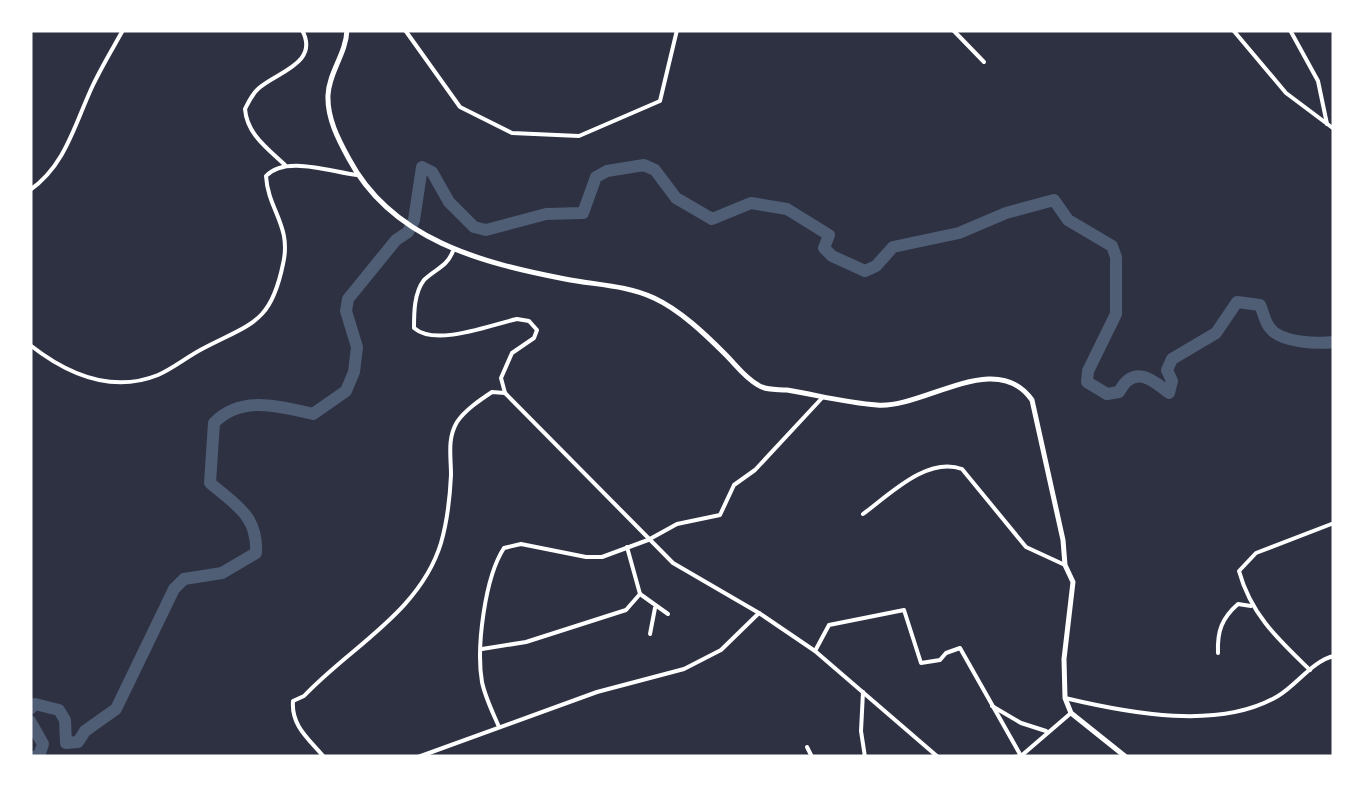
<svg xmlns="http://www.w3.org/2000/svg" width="1364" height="787" font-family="Signika,sans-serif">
	<rect width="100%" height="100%" fill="#2d3142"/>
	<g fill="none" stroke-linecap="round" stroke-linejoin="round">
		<g stroke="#4f5d75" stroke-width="12">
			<path d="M 30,709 L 35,704 L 59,710 L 65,720 L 66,743 L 78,742 L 85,731 L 116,709 L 174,589 L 184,579 L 222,573 L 256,553 C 258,516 236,505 210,483 L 214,423 C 241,395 279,406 313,414 L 346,391 L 354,372 L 357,347 L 346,311 L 348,299 L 396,240 L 408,232 L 414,220 L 422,167 L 432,172 L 449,202 L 474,227 L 486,230 L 546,214 L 583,213 L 596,177 L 607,171 L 644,165 L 655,170 L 676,198 L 712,219 L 751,203 L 787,209 L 829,235 L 824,248 L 832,256 L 865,271 L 876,266 L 893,247 L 959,233 L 1006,213 L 1054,200 L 1068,220 L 1112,246 L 1116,257 L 1116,314 L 1088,371 L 1087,382 L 1107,394 L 1119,392 C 1133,365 1151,378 1169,393 L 1172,381 L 1167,370 L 1172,359 L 1216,333 L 1237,302 L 1260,305 C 1263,311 1265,323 1270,328 C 1281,343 1318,344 1334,342"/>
			<path d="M 30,721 L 43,744 L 39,756 L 32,757"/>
		</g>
		<g stroke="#fff" stroke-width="4">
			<path d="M 405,30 L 460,107 L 512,133 L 579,136 L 660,101 L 677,30"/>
			<path d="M 953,30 L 984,62"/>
			<path d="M 1233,30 L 1286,93 L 1334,129"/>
			<path d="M 1290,30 L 1318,81 L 1327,124"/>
			<path d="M 285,165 C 267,148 247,134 245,109 C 249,101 252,94 259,88 C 277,72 320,63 302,30"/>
			<path d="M 30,345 C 67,374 111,394 158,375 C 174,368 188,356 204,348 C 252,323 271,323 283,264 C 292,226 268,210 266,176 C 285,155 331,172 357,175"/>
			<path d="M 863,514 C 889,495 927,456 962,469 L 1026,547 L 1065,565"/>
			<path d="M 640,594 L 668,614"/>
			<path d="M 650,634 L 655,608"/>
			<path d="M 482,649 L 526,642 L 626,610 L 640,594 L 627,547"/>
			<path d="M 815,651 L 829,625 L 904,610 L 921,663 L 940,660 L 946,653 L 960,648 L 1021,756"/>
			<path d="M 1218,653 C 1217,631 1222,618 1238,604 L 1251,606"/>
			<path d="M 1310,670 C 1279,640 1251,615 1239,571 L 1256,553 L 1334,523"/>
			<path d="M 863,692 L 861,731 L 865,757"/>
			<path d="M 992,706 L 1021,723 L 1046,731"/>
			<path d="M 499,727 C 493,713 485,697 482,682 C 476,647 485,577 504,548 L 521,544 L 586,557 L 602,557 L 648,540 L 677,524 L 720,515 L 734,485 L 755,470 L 822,398"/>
			<path d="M 807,747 L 812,757"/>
			<path d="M 324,757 C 309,739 291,726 293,701 L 304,696 C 350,647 420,612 441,543 C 447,522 450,497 451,475 C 451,456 447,439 457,422 C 465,410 480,400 492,392 L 505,393"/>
			<path d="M 1014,757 L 1021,756 L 1071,713"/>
		</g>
		<g stroke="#fff" stroke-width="4">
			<path d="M 30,190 C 66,165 75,123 93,85 C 102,66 113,48 123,30"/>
			<path d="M 453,251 C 447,267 435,269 424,280 C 414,293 414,313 414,328 C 436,347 489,325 517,319 L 529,321 L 537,330 L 534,338 L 512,353 L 501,378 L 505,393 L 673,563 L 759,613"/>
			<path d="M 1065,698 C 1128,713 1220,731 1278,696 C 1297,685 1312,661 1334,656"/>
			<path d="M 418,757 L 597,692 L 684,669 L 721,650 L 759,613 L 815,651 L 938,757"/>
		</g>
		<path stroke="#fff" stroke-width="5" d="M 347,30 C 346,54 329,72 328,95 C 327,118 338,139 349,159 C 392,240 482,263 565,279 C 596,285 626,285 654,298 C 680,310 705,334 725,354 C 737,366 744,377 758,385 C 767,391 777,389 787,390 C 817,395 846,403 877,405 C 924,409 996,348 1032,400 L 1063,540 L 1065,565 L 1073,582 L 1064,659 L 1065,698 L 1071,713 L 1126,757"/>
	</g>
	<rect width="1364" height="787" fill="none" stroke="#ffffff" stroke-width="65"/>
</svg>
